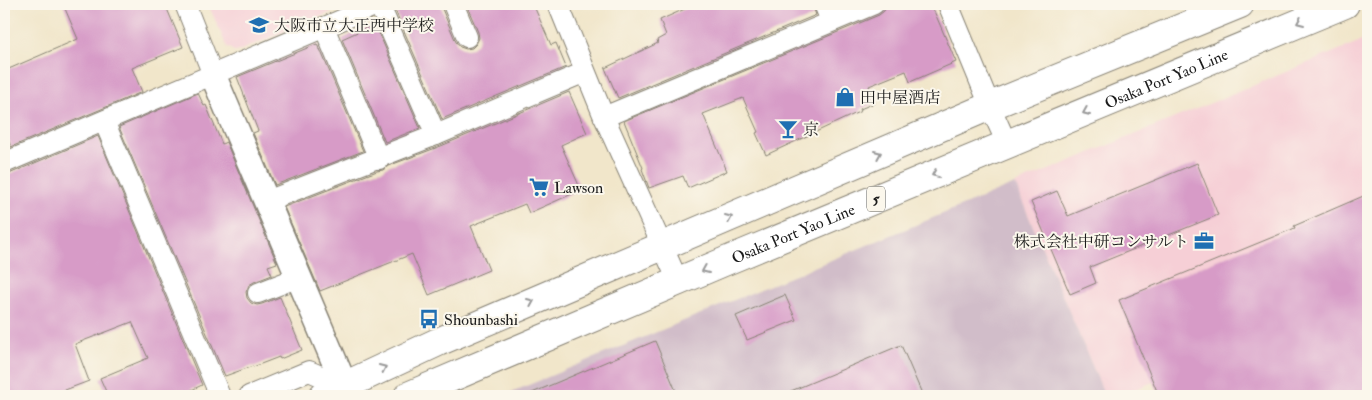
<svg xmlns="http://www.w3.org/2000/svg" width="1372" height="400" font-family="'IM FELL Double Pica','Noto Serif JP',serif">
	<rect width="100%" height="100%" fill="#fbf7ec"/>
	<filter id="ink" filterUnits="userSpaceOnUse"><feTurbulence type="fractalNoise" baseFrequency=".02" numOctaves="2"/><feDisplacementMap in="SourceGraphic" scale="10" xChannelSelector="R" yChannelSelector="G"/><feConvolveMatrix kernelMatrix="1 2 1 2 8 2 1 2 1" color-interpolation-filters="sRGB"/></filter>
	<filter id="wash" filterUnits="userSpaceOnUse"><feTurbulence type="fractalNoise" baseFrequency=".0096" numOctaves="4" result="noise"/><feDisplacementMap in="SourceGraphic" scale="20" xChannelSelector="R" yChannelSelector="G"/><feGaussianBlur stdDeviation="1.12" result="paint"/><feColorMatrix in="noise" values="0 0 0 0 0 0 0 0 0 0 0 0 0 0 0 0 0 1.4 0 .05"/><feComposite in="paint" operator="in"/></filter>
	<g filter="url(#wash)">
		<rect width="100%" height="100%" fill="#f1e6ca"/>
		<g fill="#f6cfd6">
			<path d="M 208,4 L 351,4 L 236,52 L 227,47 Z"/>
			<path d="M 1368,38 L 1368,297 L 1118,396 L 1105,396 L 1015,184 Z"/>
		</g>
		<path fill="#d1bdc9" d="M 1015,184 L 1105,396 L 502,396 Z"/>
		<g id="blocks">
			<g fill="#d79bc7">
				<path d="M 63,4 L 165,4 L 183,47 L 132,68 L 142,92 L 11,147 L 4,129 L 4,71 L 78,39 Z"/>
				<path d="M 410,4 L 441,4 L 442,9 L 456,42 L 460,47 L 466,49 L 472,48 L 476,44 L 479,38 L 478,32 L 466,4 L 533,4 L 551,45 L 556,43 L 566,67 L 442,119 L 395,10 Z"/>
				<path d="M 696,4 L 812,4 L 816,15 L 618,98 L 605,68 L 658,43 L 657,40 L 666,35 L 660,20 Z"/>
				<path d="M 890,4 L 931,4 L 956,62 L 910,82 L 906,71 L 869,86 L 875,103 L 860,109 L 861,111 L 766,155 L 756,133 L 758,132 L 743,98 L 703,114 L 727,171 L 688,188 L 683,176 L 649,188 L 642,169 L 643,168 L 624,121 L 879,15 L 884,11 L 886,6 Z"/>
				<path d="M 375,24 L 420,128 L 385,142 L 342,39 Z"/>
				<path d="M 317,44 L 319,49 L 320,49 L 363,151 L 275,185 L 253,133 L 258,131 L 237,77 Z"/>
				<path d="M 569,92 L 587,133 L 561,145 L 581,190 L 529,213 L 525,204 L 471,226 L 489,270 L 429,295 L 412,254 L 320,291 L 284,207 L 377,171 L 383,170 L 388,166 L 441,146 Z"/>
				<path d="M 198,93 L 204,106 L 206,105 L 222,144 L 226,142 L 277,263 L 268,266 L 272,275 L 254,282 L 249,285 L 246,292 L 247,298 L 251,303 L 257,305 L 262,304 L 280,297 L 302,350 L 280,359 L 279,357 L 253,367 L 253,366 L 225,376 L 119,127 Z"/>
				<path d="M 98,136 L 202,385 L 179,396 L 108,396 L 100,378 L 148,358 L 132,322 L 75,344 L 89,381 L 49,396 L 4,396 L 4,175 L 9,174 Z"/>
				<path d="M 1197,163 L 1218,215 L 1090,267 L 1096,283 L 1070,294 L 1031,202 L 1057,191 L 1068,216 Z"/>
				<path d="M 1368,194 L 1368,396 L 1159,396 L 1119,300 L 1295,228 L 1294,226 Z"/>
				<path d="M 785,295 L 796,320 L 747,340 L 736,316 Z"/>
				<path d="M 655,341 L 678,396 L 525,396 Z"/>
				<path d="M 901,345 L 923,396 L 779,396 Z"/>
			</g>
		</g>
	</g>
	<g filter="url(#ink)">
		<use href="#blocks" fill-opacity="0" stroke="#868173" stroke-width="1"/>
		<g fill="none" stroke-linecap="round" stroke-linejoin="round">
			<defs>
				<g id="minor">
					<path d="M 185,4 L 213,75"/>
					<path d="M 379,4 L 436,135"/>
					<path d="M 453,4 L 467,37"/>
					<path d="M 558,4 L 604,117 L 678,281"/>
					<path d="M 824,4 L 831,21"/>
					<path d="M 948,4 L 990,106 L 1007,144"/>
					<path d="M 324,27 L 379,159"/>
					<path d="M 604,117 L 874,4"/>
					<path d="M 104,121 L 220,396"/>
					<path d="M 4,163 L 379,4"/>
					<path d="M 267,201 L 436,135 L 585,72"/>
					<path d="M 258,293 L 299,277"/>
					<path d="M 249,396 L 309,371 L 344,386"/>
				</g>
				<path id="tertiary" d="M 213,75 L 349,396"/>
				<g id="primary">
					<path d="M 323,396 L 438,342 L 990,106 L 1240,4"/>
					<path id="s1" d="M 408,396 L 726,261 L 1345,4"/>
				</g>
			</defs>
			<use href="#minor" stroke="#868173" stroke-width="22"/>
			<use href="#tertiary" stroke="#868173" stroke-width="28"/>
			<use href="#primary" stroke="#868173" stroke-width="30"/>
			<use href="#minor" stroke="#fff" stroke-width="20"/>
			<use href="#tertiary" stroke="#fff" stroke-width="25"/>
			<use href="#primary" stroke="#fff" stroke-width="28"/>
		</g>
		<defs><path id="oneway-chevron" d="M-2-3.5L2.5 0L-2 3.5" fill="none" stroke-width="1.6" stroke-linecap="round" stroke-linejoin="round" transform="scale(1.25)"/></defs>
		<g stroke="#999">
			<use href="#oneway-chevron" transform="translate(1300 22) rotate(157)"/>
			<use href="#oneway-chevron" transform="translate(1086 112) rotate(157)"/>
			<use href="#oneway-chevron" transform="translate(878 154) rotate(-23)"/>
			<use href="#oneway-chevron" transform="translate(935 174) rotate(158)"/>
			<use href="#oneway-chevron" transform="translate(729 218) rotate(-23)"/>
			<use href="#oneway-chevron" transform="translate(705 270) rotate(157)"/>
			<use href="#oneway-chevron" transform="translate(531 302) rotate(-23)"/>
			<use href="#oneway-chevron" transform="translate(383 368) rotate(-25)"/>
		</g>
	</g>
	<defs>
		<symbol id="school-bare" viewBox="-9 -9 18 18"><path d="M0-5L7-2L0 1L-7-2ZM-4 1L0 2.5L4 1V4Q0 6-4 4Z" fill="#1f6fb2" stroke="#fbf7ec" stroke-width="2.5" paint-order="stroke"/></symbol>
		<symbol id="shop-bare" viewBox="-9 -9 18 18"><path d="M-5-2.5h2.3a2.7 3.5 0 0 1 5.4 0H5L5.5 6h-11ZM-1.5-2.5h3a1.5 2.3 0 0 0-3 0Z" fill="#1f6fb2" stroke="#fbf7ec" stroke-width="2.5" paint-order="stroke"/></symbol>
		<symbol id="bar-bare" viewBox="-9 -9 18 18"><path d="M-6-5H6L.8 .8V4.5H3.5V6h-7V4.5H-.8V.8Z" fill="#1f6fb2" stroke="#fbf7ec" stroke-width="2.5" paint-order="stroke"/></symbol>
		<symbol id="supermarket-bare" viewBox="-9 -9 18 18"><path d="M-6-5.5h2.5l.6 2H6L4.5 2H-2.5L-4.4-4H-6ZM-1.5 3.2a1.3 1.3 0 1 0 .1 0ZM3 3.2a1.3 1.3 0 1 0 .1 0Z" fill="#1f6fb2" stroke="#fbf7ec" stroke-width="2.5" paint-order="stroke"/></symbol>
		<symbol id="office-bare" viewBox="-9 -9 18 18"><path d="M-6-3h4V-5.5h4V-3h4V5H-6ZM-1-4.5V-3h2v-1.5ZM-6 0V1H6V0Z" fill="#1f6fb2" stroke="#fbf7ec" stroke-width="2.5" paint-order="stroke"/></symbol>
		<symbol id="bus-bare" viewBox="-9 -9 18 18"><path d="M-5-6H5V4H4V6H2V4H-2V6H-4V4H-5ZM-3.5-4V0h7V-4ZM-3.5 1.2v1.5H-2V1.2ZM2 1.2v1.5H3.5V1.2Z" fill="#1f6fb2" stroke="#fbf7ec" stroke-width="2.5" paint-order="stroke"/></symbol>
	</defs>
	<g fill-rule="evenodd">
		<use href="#school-bare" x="245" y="11" width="28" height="28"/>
		<use href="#shop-bare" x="831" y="83" width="28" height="28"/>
		<use href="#bar-bare" x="774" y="115" width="28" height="28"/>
		<use href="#supermarket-bare" x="525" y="173" width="28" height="28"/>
		<use href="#office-bare" x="1190" y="227" width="28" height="28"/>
		<use href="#bus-bare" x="415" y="305" width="28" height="28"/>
	</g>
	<g text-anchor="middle" stroke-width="4" stroke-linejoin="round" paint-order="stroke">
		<rect fill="#fbf7ec" stroke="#5f5e5a" stroke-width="1" x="867" y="186.5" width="18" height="25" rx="4"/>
		<g font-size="15" font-weight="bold" fill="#1c1c1c">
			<text x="876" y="204">5</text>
		</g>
		<g font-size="16" fill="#1c1c1c" stroke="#fbf7ec" text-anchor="start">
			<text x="274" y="31">大阪市立大正西中学校</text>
			<text x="860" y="103">田中屋酒店</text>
			<text x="803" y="135">京</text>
			<text x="554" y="193">Lawson</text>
			<text x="1189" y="247" text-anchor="end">株式会社中研コンサルト</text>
			<text x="444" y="325">Shounbashi</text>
		</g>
		<g font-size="16" fill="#1c1c1c" stroke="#fbf7ec">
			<text dy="6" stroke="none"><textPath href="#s1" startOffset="822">Osaka Port Yao Line</textPath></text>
			<text dy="6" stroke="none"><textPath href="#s1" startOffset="418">Osaka Port Yao Line</textPath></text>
		</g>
	</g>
	<rect width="1372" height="400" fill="none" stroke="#fbf7ec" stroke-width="20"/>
</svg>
